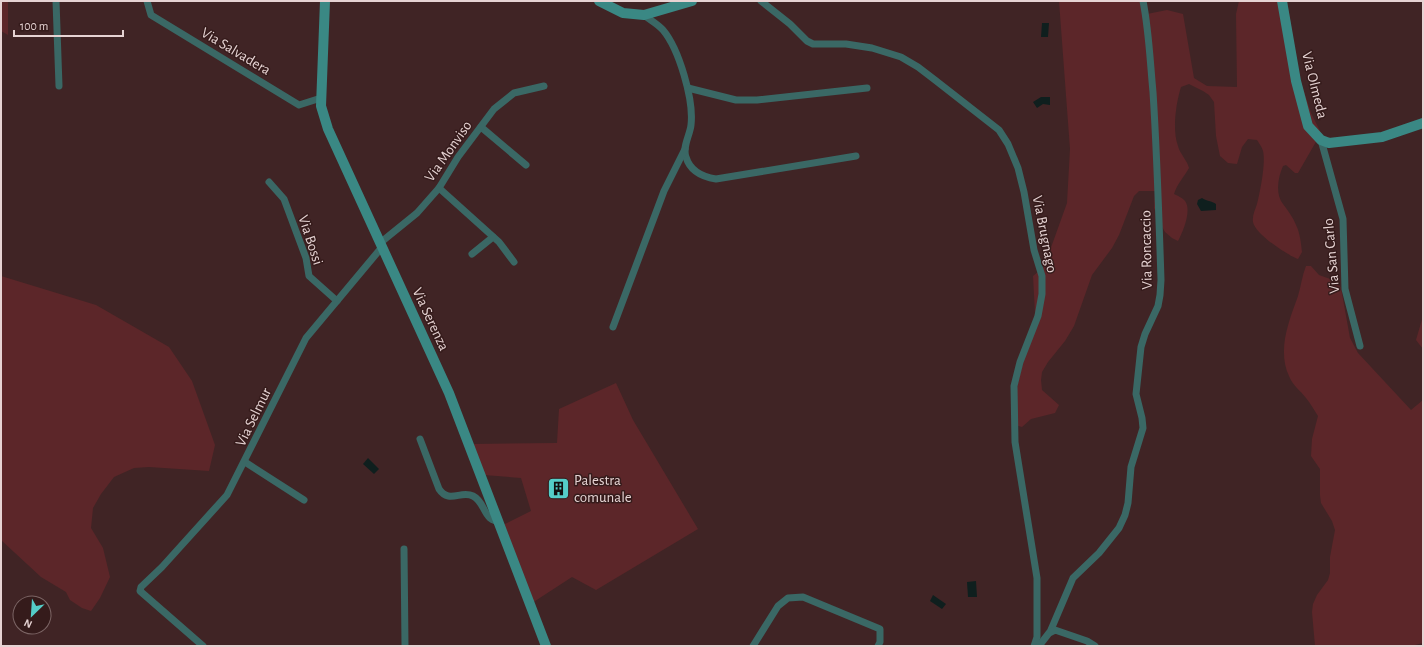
<svg xmlns="http://www.w3.org/2000/svg" width="1424" height="647" font-family="'Alegreya Sans',sans-serif">
	<rect width="100%" height="100%" fill="#402425"/>
	<g fill="#5c2629">
		<path d="M 1,1 L 8,1 L 8,35 L 1,31 Z"/>
		<path d="M 1059,1 L 1146,1 L 1147,14 L 1167,10 L 1183,14 L 1194,78 L 1207,86 L 1237,87 L 1236,14 L 1239,1 L 1287,1 L 1300,79 L 1311,113 L 1321,133 L 1298,173 L 1295,173 L 1286,165 L 1283,166 C 1278,177 1275,194 1283,204 C 1288,211 1293,217 1296,225 C 1300,233 1301,243 1302,252 L 1298,259 C 1287,255 1255,234 1253,222 C 1252,216 1255,210 1257,204 C 1260,192 1266,163 1263,151 C 1262,147 1259,143 1257,140 L 1248,139 L 1242,147 L 1237,164 L 1228,163 L 1220,156 L 1216,136 L 1214,102 L 1209,95 L 1203,91 L 1189,84 L 1181,87 C 1176,103 1172,130 1178,146 C 1180,154 1187,160 1189,168 C 1184,177 1177,184 1174,194 C 1178,196 1183,198 1185,201 C 1192,210 1183,232 1178,241 L 1172,238 L 1165,232 L 1161,225 L 1154,208 L 1155,191 L 1139,191 L 1134,196 L 1119,235 L 1112,248 L 1092,275 L 1074,326 L 1065,341 L 1048,362 L 1042,372 L 1041,380 L 1042,390 L 1059,405 L 1055,413 L 1031,419 L 1022,427 L 1015,425 L 1011,412 L 1035,313 L 1033,276 L 1044,267 L 1067,203 L 1070,149 Z"/>
		<path d="M 1306,266 L 1311,266 L 1319,275 L 1333,280 L 1341,288 L 1350,338 L 1358,353 L 1411,410 L 1423,400 L 1423,643 L 1411,646 L 1315,646 L 1312,612 L 1313,604 L 1317,595 L 1328,580 L 1330,573 L 1330,557 L 1335,530 L 1332,521 L 1321,503 L 1320,495 L 1320,469 L 1311,456 L 1312,439 L 1318,416 C 1314,410 1311,404 1306,398 C 1300,390 1293,386 1289,376 C 1277,350 1289,321 1298,296 C 1301,286 1302,276 1306,266 Z"/>
		<path d="M 1,276 L 96,305 L 169,347 L 192,381 L 215,445 L 209,471 L 149,467 L 134,468 L 114,477 L 101,494 L 93,508 L 91,528 L 103,548 L 110,577 L 100,598 L 91,611 L 82,608 L 70,600 L 66,592 L 41,577 L 1,540 Z"/>
		<path d="M 1423,316 L 1423,349 L 1416,340 Z"/>
		<path d="M 616,383 L 633,420 L 698,529 L 596,590 L 572,577 L 532,603 L 503,525 L 531,511 L 521,478 L 484,475 L 473,444 L 557,443 L 559,409 Z"/>
	</g>
	<g fill="#0f1f1e">
		<path d="M 1042,23 L 1049,23 L 1048,37 L 1041,37 Z"/>
		<path d="M 1041,97 L 1050,97 L 1050,105 L 1043,104 L 1037,108 L 1033,102 Z"/>
		<path d="M 1202,198 C 1206,201 1212,201 1216,204 L 1216,210 L 1201,211 L 1197,204 L 1198,200 Z"/>
		<path d="M 368,458 L 379,469 L 374,474 L 363,464 Z"/>
		<path d="M 976,581 L 977,597 L 968,597 L 967,582 Z"/>
		<path d="M 933,595 L 946,604 L 942,609 L 930,601 Z"/>
	</g>
	<g fill="none" stroke-linecap="round" stroke-linejoin="round">
		<g stroke="#3a6865" stroke-width="7">
			<path d="M 56,1 L 59,86"/>
			<path d="M 147,1 L 151,15 L 299,105 L 321,98"/>
			<path d="M 761,1 L 790,24 L 807,41 L 813,44 L 846,44 L 872,48 L 901,57 L 918,67 L 935,80 L 999,130 L 1008,144 L 1018,168 L 1024,192 L 1034,250 L 1042,276 L 1042,294 L 1038,316 L 1020,362 L 1014,386 L 1015,442 L 1037,578 L 1037,637 L 1034,646"/>
			<path d="M 644,15 C 650,20 658,24 663,30 C 679,49 694,100 691,125 C 690,135 682,147 686,157 C 690,171 703,177 716,179 L 856,156"/>
			<path d="M 688,88 L 736,100 L 757,100 L 867,88"/>
			<path d="M 481,127 L 526,165"/>
			<path d="M 1321,140 L 1343,219 L 1345,289 L 1360,346"/>
			<path d="M 269,182 L 284,199 L 306,258 L 309,276 L 337,301"/>
			<path d="M 439,188 L 499,242 L 514,262"/>
			<path d="M 380,243 L 417,213 L 439,188 L 458,157 L 494,109 L 514,93 L 544,86"/>
			<path d="M 472,254 L 493,237"/>
			<path d="M 613,327 L 664,191 L 685,149"/>
			<path d="M 420,439 L 439,489 C 449,504 461,490 473,496 C 483,501 483,512 490,518 C 492,520 496,521 498,522"/>
			<path d="M 245,462 L 304,500"/>
			<path d="M 404,549 L 405,646"/>
			<path d="M 1050,632 L 1073,578 L 1099,553 L 1119,528 L 1125,515 L 1128,503 L 1131,467 L 1143,428 L 1142,418 L 1136,394 L 1141,347 L 1145,334 L 1158,306 L 1160,295 L 1161,280 C 1159,217 1157,154 1153,92 C 1150,61 1149,31 1143,1"/>
			<path d="M 203,646 L 140,591 L 141,587 L 162,567 L 227,495 L 306,338 L 382,247"/>
			<path d="M 753,646 L 778,606 L 788,598 L 803,597 L 880,629 L 880,642 L 878,646"/>
			<path d="M 1039,646 L 1049,633 L 1055,630 L 1087,641 L 1095,646"/>
		</g>
		<g stroke="#3a8884" stroke-width="10">
			<path d="M 325,1 L 321,106 L 328,129 L 449,393 L 546,646"/>
			<path d="M 599,1 L 623,13 L 644,15 L 692,1"/>
			<path d="M 1282,1 L 1296,81 L 1308,126 L 1321,140 L 1329,143 L 1382,137 L 1423,123"/>
		</g>
	</g>
	<defs>
		<symbol id="building-square" viewBox="-11 -11 22 22"><rect x="-9" y="-9" width="18" height="18" rx="4" fill="#54cdc8" stroke="#351b1b"/><path d="M-4-6H4V6H1V3H-1V6H-4ZM-2.5-4.3h1.7v1.8h-1.7ZM.8-4.3h1.7v1.8H.8ZM-2.5-1h1.7V.8h-1.7ZM.8-1h1.7V.8H.8Z" fill="#111"/></symbol>
	</defs>
	<g fill-rule="evenodd">
		<use href="#building-square" x="546" y="476" width="25" height="25"/>
	</g>
	<g text-anchor="middle" stroke-width="3" stroke-linejoin="round" paint-order="stroke">
		<g font-size="15" fill="#e6d3d3" stroke="#351b1b">
			<text transform="translate(236 51) rotate(31)" y="5">Via Salvadera</text>
			<text transform="translate(1315 85) rotate(76)" y="5">Via Olmeda</text>
			<text transform="translate(448 151) rotate(-55)" y="5">Via Monviso</text>
			<text transform="translate(1045 234) rotate(79)" y="5">Via Brugnago</text>
			<text transform="translate(311 240) rotate(72)" y="5">Via Bossi</text>
			<text transform="translate(1146 250) rotate(-91)" y="5">Via Roncaccio</text>
			<text transform="translate(1331 256) rotate(-95)" y="5">Via San Carlo</text>
			<text transform="translate(431 319) rotate(65)" y="5">Via Serenza</text>
			<text transform="translate(253 417) rotate(-64)" y="5">Via Selmur</text>
		</g>
		<g font-size="15" fill="#e6d3d3" stroke="#351b1b" text-anchor="start">
			<text x="574" y="485">Palestra<tspan x="574" dy="17">comunale</tspan></text>
		</g>
	</g>
	<rect width="1424" height="647" fill="none" stroke="#e6d3d3" stroke-width="4"/>
	<g transform="translate(32 615) rotate(205)"><circle r="19" fill="#351b1b" stroke="#7c6565"/>
	<path d="M0-3L7 15L0 10L-7 15Z" fill="#54cdc8"/>
	<text y="-6" font-size="11" font-weight="bold" text-anchor="middle" fill="#e6d3d3">N</text>
	</g>
	<path d="M14 30v6h109v-6" fill="none" stroke="#e6d3d3" stroke-width="2"/>
	<text x="20" y="30" font-size="12" fill="#e6d3d3" stroke="#351b1b" stroke-width="3" paint-order="stroke">100 m</text>
</svg>
